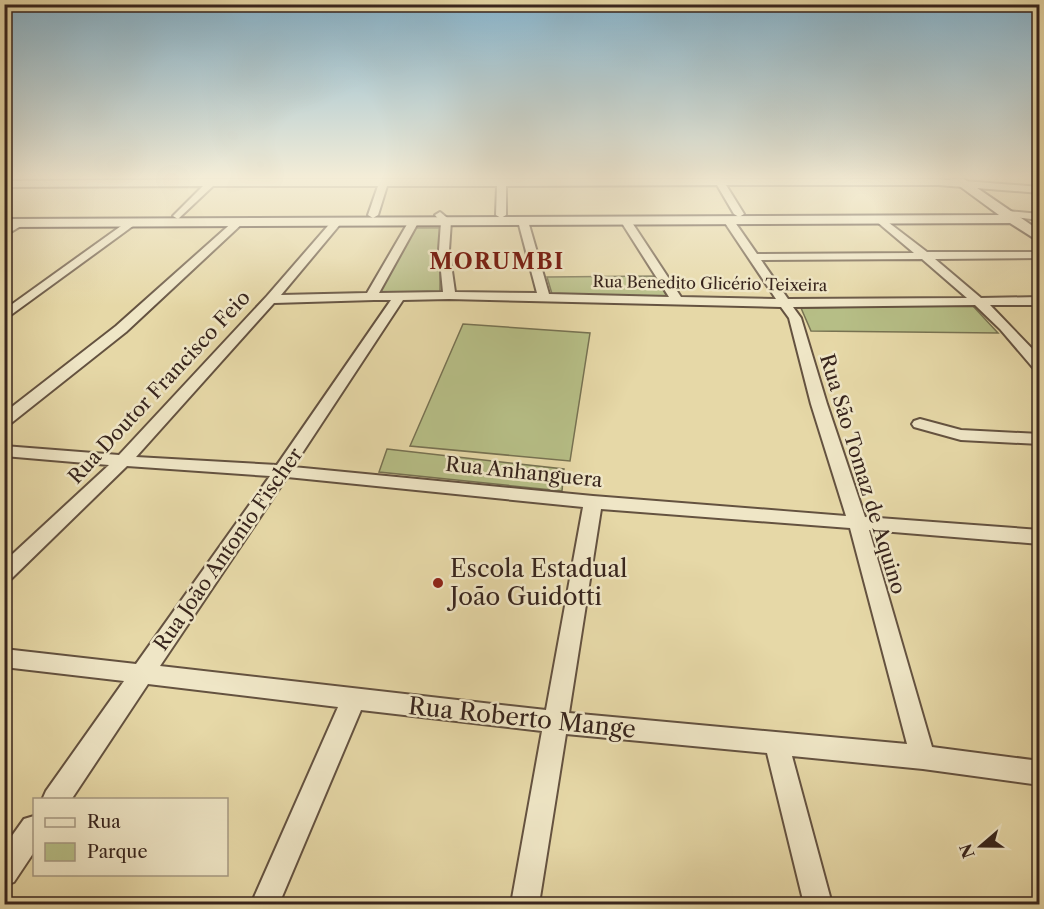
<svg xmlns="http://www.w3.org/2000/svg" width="1044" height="909" font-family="'Libre Caslon Text',serif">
	<rect width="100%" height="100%" fill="#e6d8a7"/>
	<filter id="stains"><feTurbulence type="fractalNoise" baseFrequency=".00333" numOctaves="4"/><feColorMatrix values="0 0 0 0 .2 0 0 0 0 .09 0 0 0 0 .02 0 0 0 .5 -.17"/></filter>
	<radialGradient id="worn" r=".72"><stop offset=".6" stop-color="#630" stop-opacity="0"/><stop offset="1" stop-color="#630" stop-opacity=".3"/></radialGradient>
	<g fill="#b6be86" stroke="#777252" stroke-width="1.5">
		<path d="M 416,228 L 440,228 L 440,292 L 376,294 Z"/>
		<path d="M 655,276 L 668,298 L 552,294 L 547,277 Z"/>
		<path d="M 972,305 L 998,333 L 811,331 L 801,308 Z"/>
		<path d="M 463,324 L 590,333 L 570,461 L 410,446 Z"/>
		<path d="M 387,449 L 564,469 L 562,491 L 379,472 Z"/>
	</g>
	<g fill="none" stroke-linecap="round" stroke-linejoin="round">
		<defs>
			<g id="street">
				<path d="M 210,179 L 938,179 L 1040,187 L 1040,193 L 938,185 L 726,185 L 744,214 L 739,217 L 734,214 L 717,185 L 506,186 L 506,215 L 501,218 L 496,215 L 497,186 L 387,186 L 378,215 L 373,218 L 368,215 L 378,186 L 213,186 L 178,219 L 173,216 L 203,186 L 4,187 L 4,181 Z"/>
				<path d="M 1008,211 L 1040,214 L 1040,220 L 1005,216 L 1003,214 Z"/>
				<path d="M 440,212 L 451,221 L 449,250 L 455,292 L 537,293 L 518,221 L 523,218 L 528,221 L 549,294 L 669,297 L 620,220 L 625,217 L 629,218 L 681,297 L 776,299 L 723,220 L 728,217 L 732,218 L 757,254 L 914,253 L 876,221 L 876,217 L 880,216 L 927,252 L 1040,252 L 1040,258 L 935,259 L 981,298 L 1040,297 L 1040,305 L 990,305 L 1040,357 L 1040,371 L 1035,370 L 1000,329 L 975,305 L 793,307 L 801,318 L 827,404 L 865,517 L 1040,530 L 1040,544 L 869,530 L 932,747 L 1040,761 L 1040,785 L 923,769 L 792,756 L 832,904 L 804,904 L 767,753 L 566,734 L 539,904 L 511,904 L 542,731 L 361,710 L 279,904 L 251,904 L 338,707 L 148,684 L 71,800 L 42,800 L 46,791 L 124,681 L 4,667 L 4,649 L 136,664 L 270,476 L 127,466 L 11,579 L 4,581 L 4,562 L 109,465 L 4,456 L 4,446 L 119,455 L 267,296 L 333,220 L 342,222 L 281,295 L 367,293 L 409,221 L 414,218 L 419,221 L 379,293 L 443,292 L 439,250 L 441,222 L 435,215 ZM 922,259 L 967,298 L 788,299 L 761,260 ZM 449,299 L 781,307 L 789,318 L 811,404 L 846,516 L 593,496 L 293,467 L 403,300 ZM 374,300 L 391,300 L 277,465 L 136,457 L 274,303 ZM 287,477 L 583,507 L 546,710 L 160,666 ZM 601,509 L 850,528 L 907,744 L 569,713 Z"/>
				<path d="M 235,220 L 244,222 L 126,332 L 10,424 L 4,426 L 4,413 L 116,326 Z"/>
				<path d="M 17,221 L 26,223 L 4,236 L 4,228 Z"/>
				<path d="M 128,221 L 137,223 L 4,320 L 4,310 Z"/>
				<path d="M 920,419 L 961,430 L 1040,434 L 1040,444 L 961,440 L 914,427 L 912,424 L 914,421 Z"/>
				<path d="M 34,816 L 34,852 L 14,882 L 4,886 L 4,847 L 24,819 Z"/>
			</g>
			<path id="secondary" d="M 950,179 L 964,179 L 1040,231 L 1040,242 L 1010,223 L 4,227 L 4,219 L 999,215 Z"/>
		</defs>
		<use href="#street" stroke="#645240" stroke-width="4"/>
		<use href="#secondary" stroke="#38251d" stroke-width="4"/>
		<use href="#street" fill="#efe6c6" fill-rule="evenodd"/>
		<use href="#secondary" fill="#efe6c6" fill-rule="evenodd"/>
	</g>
	<linearGradient id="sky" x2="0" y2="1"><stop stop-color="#87b6d0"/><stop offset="0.58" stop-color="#f4edd7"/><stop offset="1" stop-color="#f4edd7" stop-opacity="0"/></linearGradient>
	<rect width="1044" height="306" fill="url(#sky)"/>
	<circle fill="#8f2418" stroke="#efe6c6" stroke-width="2" cx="438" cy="583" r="6"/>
	<g text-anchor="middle" stroke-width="5" stroke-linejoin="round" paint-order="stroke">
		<g font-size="16" fill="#38251d" stroke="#efe6c6">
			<text transform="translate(710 283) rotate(1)" y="6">Rua Benedito Glicério Teixeira</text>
		</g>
		<g font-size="20" fill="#38251d" stroke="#efe6c6">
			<text transform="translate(159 387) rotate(-47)" y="7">Rua Doutor Francisco Feio</text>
			<text transform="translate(524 472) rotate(6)" y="7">Rua Anhanguera</text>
			<text transform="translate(863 474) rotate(73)" y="7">Rua São Tomaz de Aquino</text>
			<text transform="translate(228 549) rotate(-55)" y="7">Rua João Antonio Fischer</text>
		</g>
		<g font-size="22" font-weight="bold" letter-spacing="1.5" fill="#7a1f14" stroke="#efe6c6">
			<text x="497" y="269">MORUMBI</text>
		</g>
		<g font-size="24" fill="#38251d" stroke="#efe6c6" text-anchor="start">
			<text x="450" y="577">Escola Estadual<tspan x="450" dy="28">João Guidotti</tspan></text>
		</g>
		<g font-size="24" fill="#38251d" stroke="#efe6c6">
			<text transform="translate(522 718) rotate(6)" y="8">Rua Roberto Mange</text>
		</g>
	</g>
	<rect width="1044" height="909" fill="none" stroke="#e6d8a7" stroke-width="24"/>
	<rect x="6" y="6" width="1032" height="897" fill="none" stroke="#38251d" stroke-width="3"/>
	<rect x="12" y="12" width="1020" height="885" fill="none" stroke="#38251d" stroke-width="1.5"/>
	<rect x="33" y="798" width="195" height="78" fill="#efe6c6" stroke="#a69982" stroke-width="1.5"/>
	<rect x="45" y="818" width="30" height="9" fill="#efe6c6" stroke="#a69982" stroke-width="1.5"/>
	<text x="87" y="828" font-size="18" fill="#38251d">Rua</text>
	<rect x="45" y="843" width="30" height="18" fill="#b6be86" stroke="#a69982" stroke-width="1.5"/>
	<text x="87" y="858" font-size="18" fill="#38251d">Parque</text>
	<g transform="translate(981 846) rotate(250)" stroke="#efe6c6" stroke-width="4.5" paint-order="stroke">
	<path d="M0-4.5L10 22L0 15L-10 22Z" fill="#38251d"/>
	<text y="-9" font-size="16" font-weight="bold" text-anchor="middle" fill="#38251d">N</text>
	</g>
	<rect width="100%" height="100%" filter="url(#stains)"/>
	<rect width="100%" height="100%" fill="url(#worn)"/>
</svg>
